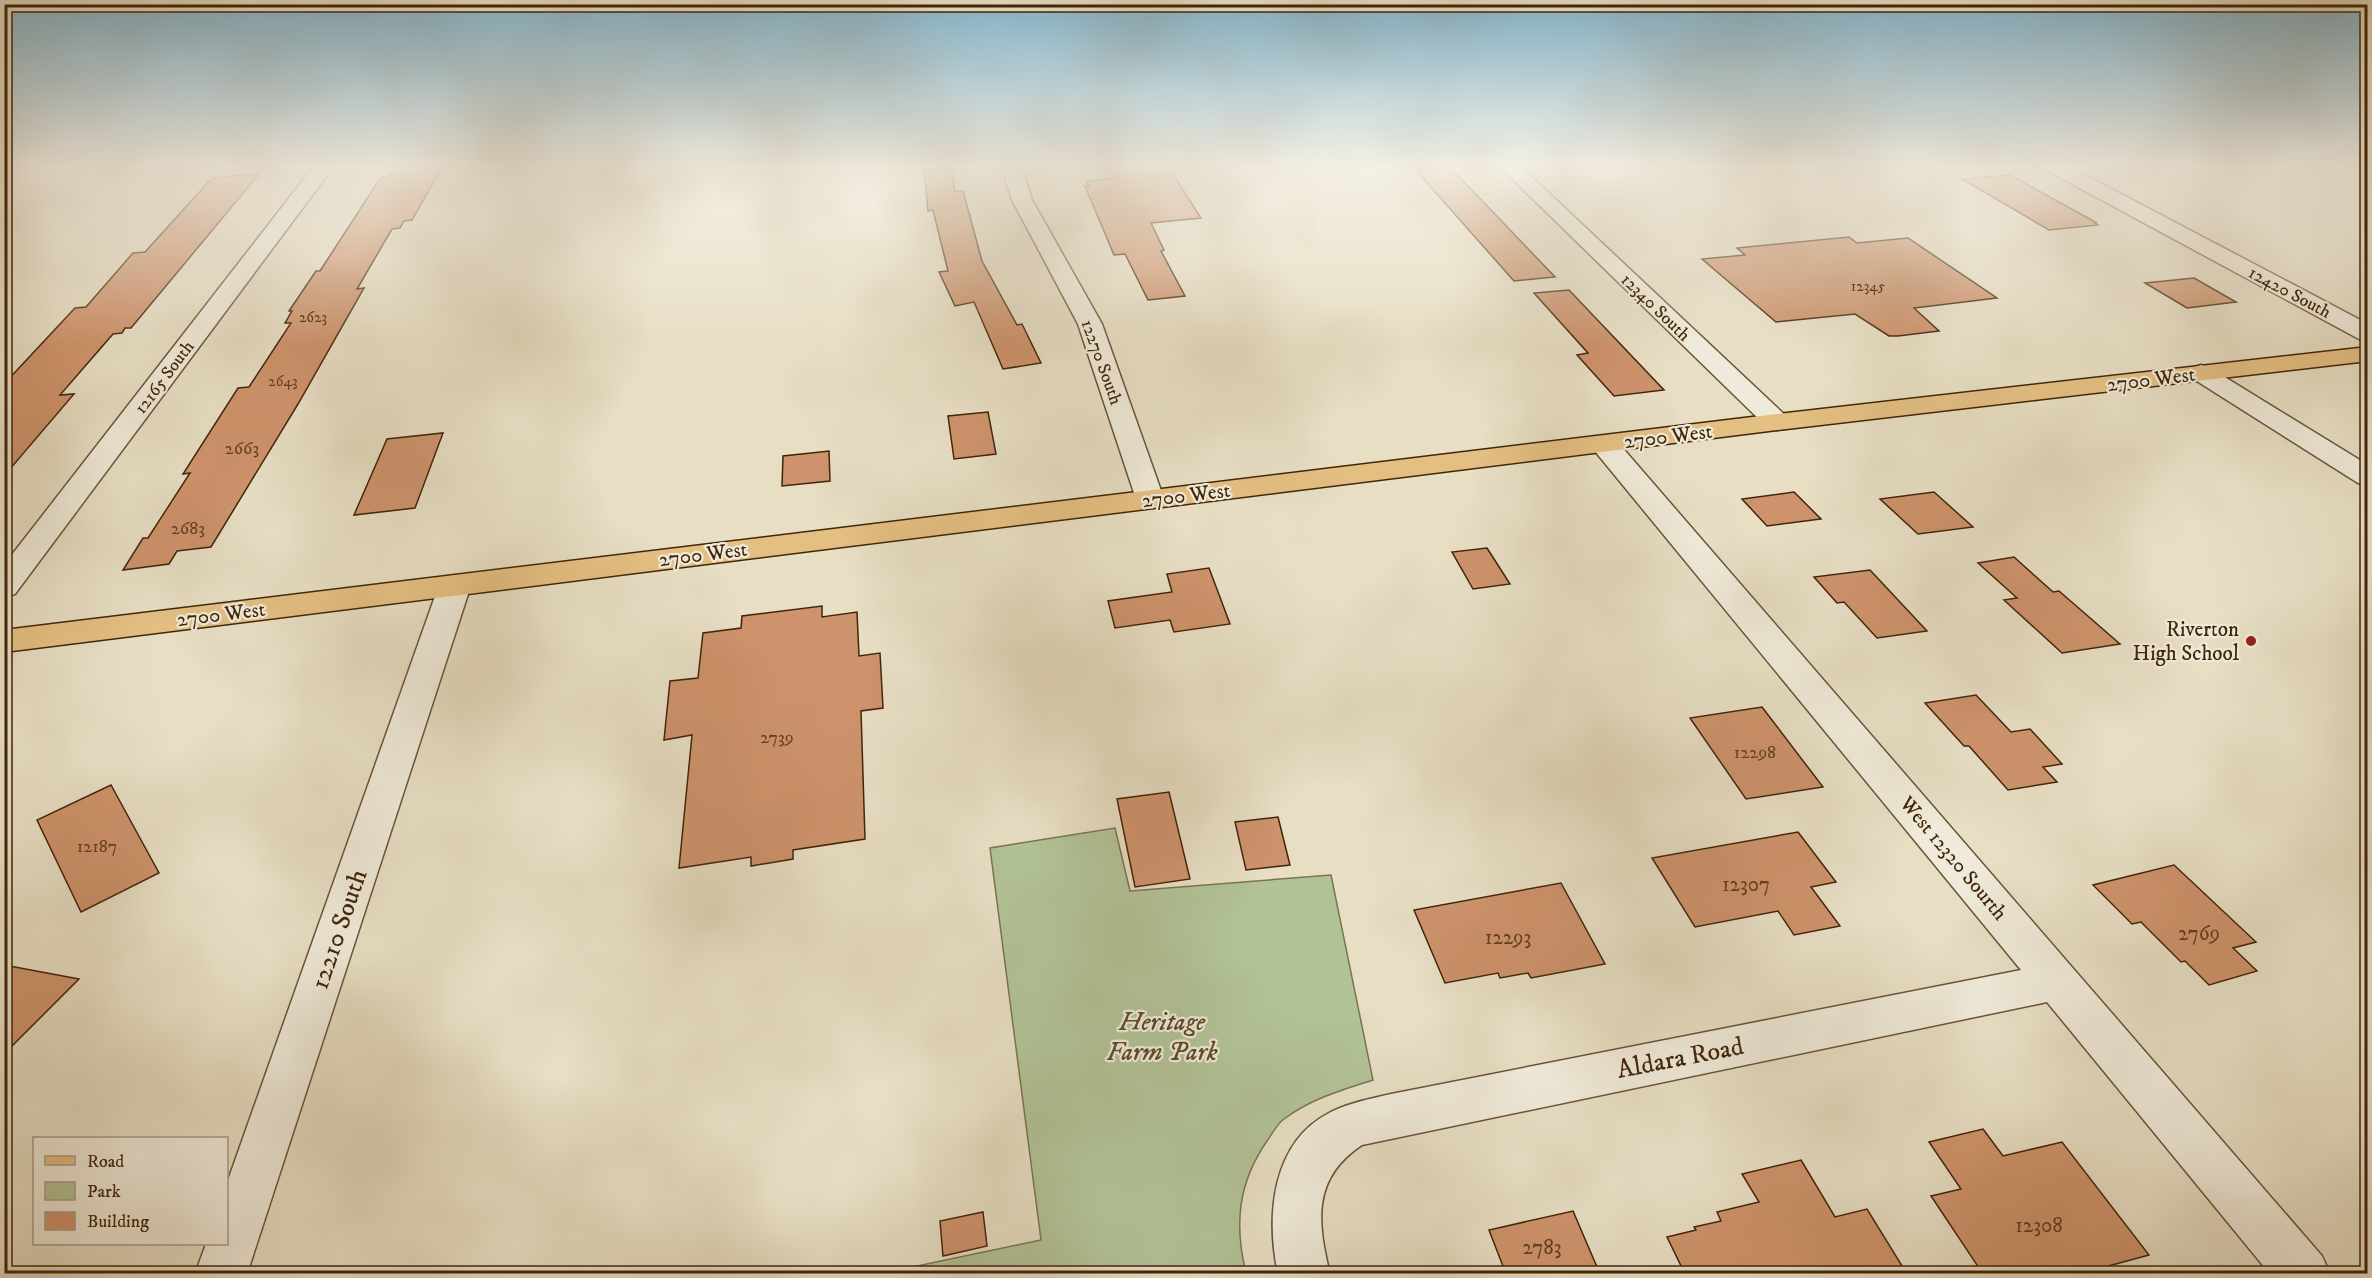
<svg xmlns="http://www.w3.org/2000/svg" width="2372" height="1278" font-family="'IM FELL DW Pica',serif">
	<rect width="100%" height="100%" fill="#e7dec4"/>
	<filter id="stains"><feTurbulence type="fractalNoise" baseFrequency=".00333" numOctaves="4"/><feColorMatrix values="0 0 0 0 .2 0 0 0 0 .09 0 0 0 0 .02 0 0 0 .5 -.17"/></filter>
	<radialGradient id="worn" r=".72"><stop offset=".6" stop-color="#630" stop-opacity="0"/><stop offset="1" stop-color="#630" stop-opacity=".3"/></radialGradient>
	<path fill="#b2c297" stroke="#7a7450" stroke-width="1.5" d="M 1115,828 L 1130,891 L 1331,875 L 1373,1080 C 1342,1090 1310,1099 1284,1119 C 1277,1124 1272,1134 1267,1141 C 1238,1183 1234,1224 1246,1273 L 884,1273 L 1041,1240 L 990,848 Z"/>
	<g fill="#ce936c" stroke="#412509" stroke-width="1.5">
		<path d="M 397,166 L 443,166 L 412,220 L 404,221 L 400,228 L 392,229 L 357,289 L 364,288 L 298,404 L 211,547 L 177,551 L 169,564 L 123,570 L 143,538 L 148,538 L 190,473 L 183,474 L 238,388 L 249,387 L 291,323 L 285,323 L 292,311 L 289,311 L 316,271 L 320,271 L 381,177 L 390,176 Z"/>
		<path d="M 924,166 L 951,166 L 955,191 L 963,191 L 982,261 L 1017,325 L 1022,324 L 1041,363 L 1003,369 L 974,302 L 955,306 L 939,272 L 948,271 L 933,210 L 928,211 Z"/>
		<path d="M 1103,166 L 1168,166 L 1201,218 L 1151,223 L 1164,250 L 1161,251 L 1185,296 L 1148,300 L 1125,254 L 1114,255 L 1085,186 L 1089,186 L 1087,181 L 1110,179 Z"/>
		<path d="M 1412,166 L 1449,166 L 1555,277 L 1514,281 Z"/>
		<path d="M 259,174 L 131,328 L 125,328 L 122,333 L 113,334 L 60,395 L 74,394 L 4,476 L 4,384 L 75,308 L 86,307 L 133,253 L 145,252 L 212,178 Z"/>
		<path d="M 2010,175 L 2097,223 L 2095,223 L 2098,225 L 2049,230 L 1962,179 Z"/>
		<path d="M 1849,237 L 1857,243 L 1908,238 L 1997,298 L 1914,308 L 1939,331 L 1898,336 L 1889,336 L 1855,314 L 1776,322 L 1702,259 L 1745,255 L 1737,248 Z"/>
		<path d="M 2194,278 L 2236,302 L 2187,308 L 2145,283 Z"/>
		<path d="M 1569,290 L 1664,390 L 1614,396 L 1577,355 L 1588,353 L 1534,293 Z"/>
		<path d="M 988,412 L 996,454 L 954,459 L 948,416 Z"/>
		<path d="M 443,433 L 415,508 L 354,515 L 387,439 Z"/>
		<path d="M 829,451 L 830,481 L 782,486 L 783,456 Z"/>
		<path d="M 1794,492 L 1821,519 L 1767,526 L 1742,499 Z"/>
		<path d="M 1934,492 L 1973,527 L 1918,534 L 1880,499 Z"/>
		<path d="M 1487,548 L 1510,584 L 1473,589 L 1452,552 Z"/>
		<path d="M 2014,557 L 2053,592 L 2059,591 L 2120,644 L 2062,653 L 2004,600 L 2017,598 L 1978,563 Z"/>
		<path d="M 1209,568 L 1230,624 L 1174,632 L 1170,620 L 1115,628 L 1108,601 L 1172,592 L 1167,574 Z"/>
		<path d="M 1870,570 L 1927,631 L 1877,638 L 1844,602 L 1837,603 L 1814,577 Z"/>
		<path d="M 822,606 L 822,617 L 857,612 L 859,656 L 880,653 L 883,708 L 861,711 L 865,839 L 793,850 L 793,859 L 751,866 L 751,857 L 679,868 L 692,735 L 664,740 L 670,681 L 698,678 L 703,633 L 741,628 L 742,616 Z"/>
		<path d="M 1976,695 L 2011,732 L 2030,729 L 2062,764 L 2043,767 L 2057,782 L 2008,790 L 1969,746 L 1964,746 L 1925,703 Z"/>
		<path d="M 1762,707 L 1823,787 L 1746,799 L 1690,718 Z"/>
		<path d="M 111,785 L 159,873 L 81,912 L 37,820 Z"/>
		<path d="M 1169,792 L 1190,879 L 1135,887 L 1117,799 Z"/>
		<path d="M 1278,817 L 1290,865 L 1246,870 L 1235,822 Z"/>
		<path d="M 1798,832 L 1836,882 L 1811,887 L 1840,926 L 1794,935 L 1778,911 L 1695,927 L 1652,858 Z"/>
		<path d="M 2174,865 L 2256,942 L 2233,948 L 2257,971 L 2209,985 L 2185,961 L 2181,962 L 2141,922 L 2132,924 L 2093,885 Z"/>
		<path d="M 1561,883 L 1605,964 L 1531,978 L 1528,973 L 1500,978 L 1498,973 L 1445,983 L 1414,910 Z"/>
		<path d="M 4,965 L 79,979 L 4,1054 Z"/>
		<path d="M 1983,1129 L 2003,1156 L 2062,1142 L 2149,1255 L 2101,1268 L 2105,1274 L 1983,1274 L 1931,1196 L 1961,1189 L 1929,1142 Z"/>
		<path d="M 1801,1160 L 1835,1217 L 1867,1209 L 1907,1274 L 1685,1274 L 1667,1237 L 1696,1230 L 1694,1227 L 1721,1221 L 1717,1212 L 1759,1202 L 1742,1174 Z"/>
		<path d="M 1573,1211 L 1600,1274 L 1506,1274 L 1489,1230 Z"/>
		<path d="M 983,1212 L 987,1246 L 943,1256 L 940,1221 Z"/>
	</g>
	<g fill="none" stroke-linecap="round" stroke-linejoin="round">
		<defs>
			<g id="minor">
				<path d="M 314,166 L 334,166 L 15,594 L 4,597 L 4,565 Z"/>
				<path d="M 1001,166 L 1021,166 L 1032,200 L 1102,324 L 1164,499 L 1160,505 L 1150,508 L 1140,505 L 1136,499 L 1078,324 L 1012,200 Z"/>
				<path d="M 1499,166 L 1520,166 L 1786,416 L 1790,422 L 1786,428 L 1777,430 L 1768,428 Z"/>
				<path d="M 2043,166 L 2068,166 L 2368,324 L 2368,341 L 2359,339 L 2046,170 Z"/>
				<path d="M 2201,365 L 2210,368 L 2368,465 L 2368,485 L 2358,483 L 2192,378 L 2188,373 L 2192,368 Z"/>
				<path d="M 1604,436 L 1614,438 L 2322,1256 L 2330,1274 L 2270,1274 L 2047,1002 L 1362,1145 C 1312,1178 1317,1221 1330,1274 L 1278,1274 C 1266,1217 1271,1143 1329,1113 C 1348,1103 1370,1099 1391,1094 L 2021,970 L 1594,450 L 1590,444 L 1594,438 Z"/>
				<path d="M 455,575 L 466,578 L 471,585 L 247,1274 L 195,1274 L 206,1244 L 226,1244 L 226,1186 L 439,585 L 444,578 Z"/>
			</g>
			<path id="major" d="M 2368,347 L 2368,361 L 1777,430 L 4,652 L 4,630 L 1777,414 Z"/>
		</defs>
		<use href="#minor" stroke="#6a5338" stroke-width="3"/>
		<use href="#major" stroke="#412509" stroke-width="3"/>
		<use href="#minor" fill="#efead9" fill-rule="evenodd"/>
		<use href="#major" fill="#e4bf82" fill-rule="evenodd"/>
	</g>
	<linearGradient id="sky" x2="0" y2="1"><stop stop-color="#87b8d1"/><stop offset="0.48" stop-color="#f4f0e4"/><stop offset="1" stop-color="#f4f0e4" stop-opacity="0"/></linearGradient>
	<rect width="2372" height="345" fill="url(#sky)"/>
	<circle fill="#8f2418" stroke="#efead9" stroke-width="2" cx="2251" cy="641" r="6"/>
	<g text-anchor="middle" stroke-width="4.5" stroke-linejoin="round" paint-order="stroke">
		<g font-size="15" fill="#644022">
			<text x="1868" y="291">12345</text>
			<text x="313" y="322">2623</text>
			<text x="283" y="386">2643</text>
		</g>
		<g font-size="18" fill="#412509" stroke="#efead9">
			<text transform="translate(2290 292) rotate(28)" y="6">12420 South</text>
			<text transform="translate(1656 307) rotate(44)" y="6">12340 South</text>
			<text transform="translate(1102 362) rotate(70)" y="6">12270 South</text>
			<text transform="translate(164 377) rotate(-53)" y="6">12165 South</text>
		</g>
		<g font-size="18" fill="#644022">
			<text x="242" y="454">2663</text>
			<text x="188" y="534">2683</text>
			<text x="777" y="743">2739</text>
			<text x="1755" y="758">12298</text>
			<text x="97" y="852">12187</text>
		</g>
		<g font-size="21" fill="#412509" stroke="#efead9">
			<text transform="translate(2151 379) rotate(-7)" y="7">2700 West</text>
			<text transform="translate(1668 436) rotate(-7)" y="7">2700 West</text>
			<text transform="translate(1186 495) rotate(-7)" y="7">2700 West</text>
			<text transform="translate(703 554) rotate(-7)" y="7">2700 West</text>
			<text transform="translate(221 614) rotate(-7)" y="7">2700 West</text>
			<text transform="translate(1954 858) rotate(50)" y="7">West 12320 Sourth</text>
		</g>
		<g font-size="21" fill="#412509" stroke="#efead9" text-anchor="end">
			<text x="2239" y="636">Riverton<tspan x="2239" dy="24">High School</tspan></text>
		</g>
		<g font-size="21" fill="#644022">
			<text x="1746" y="891">12307</text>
			<text x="2199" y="940">2769</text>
			<text x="1508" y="944">12293</text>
			<text x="2039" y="1232">12308</text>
			<text x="1542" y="1254">2783</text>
		</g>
		<g font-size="26" fill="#412509" stroke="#efead9">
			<text transform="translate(338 929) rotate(-71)" y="9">12210 South</text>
			<text transform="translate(1680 1057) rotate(-11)" y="9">Aldara Road</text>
		</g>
		<g font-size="26" font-style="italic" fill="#5d4c2c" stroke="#efead9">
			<text x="1162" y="1030">Heritage<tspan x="1162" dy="30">Farm Park</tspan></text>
		</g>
	</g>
	<rect width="2372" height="1278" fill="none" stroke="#e7dec4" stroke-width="24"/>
	<rect x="6" y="6" width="2360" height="1266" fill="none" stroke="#412509" stroke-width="3"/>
	<rect x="12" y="12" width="2348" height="1254" fill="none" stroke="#412509" stroke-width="1.5"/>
	<rect x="33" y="1137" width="195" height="108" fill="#efead9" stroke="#a99b86" stroke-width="1.5"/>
	<rect x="45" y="1156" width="30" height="9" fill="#e4bf82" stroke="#a99b86" stroke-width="1.5"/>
	<text x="87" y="1167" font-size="18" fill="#412509">Road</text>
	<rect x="45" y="1182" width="30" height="18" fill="#b2c297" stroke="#a99b86" stroke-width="1.5"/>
	<text x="87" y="1197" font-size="18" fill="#412509">Park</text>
	<rect x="45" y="1212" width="30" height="18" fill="#ce936c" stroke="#a99b86" stroke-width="1.5"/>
	<text x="87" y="1227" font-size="18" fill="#412509">Building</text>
	<rect width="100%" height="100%" filter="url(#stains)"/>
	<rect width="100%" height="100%" fill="url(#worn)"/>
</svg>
